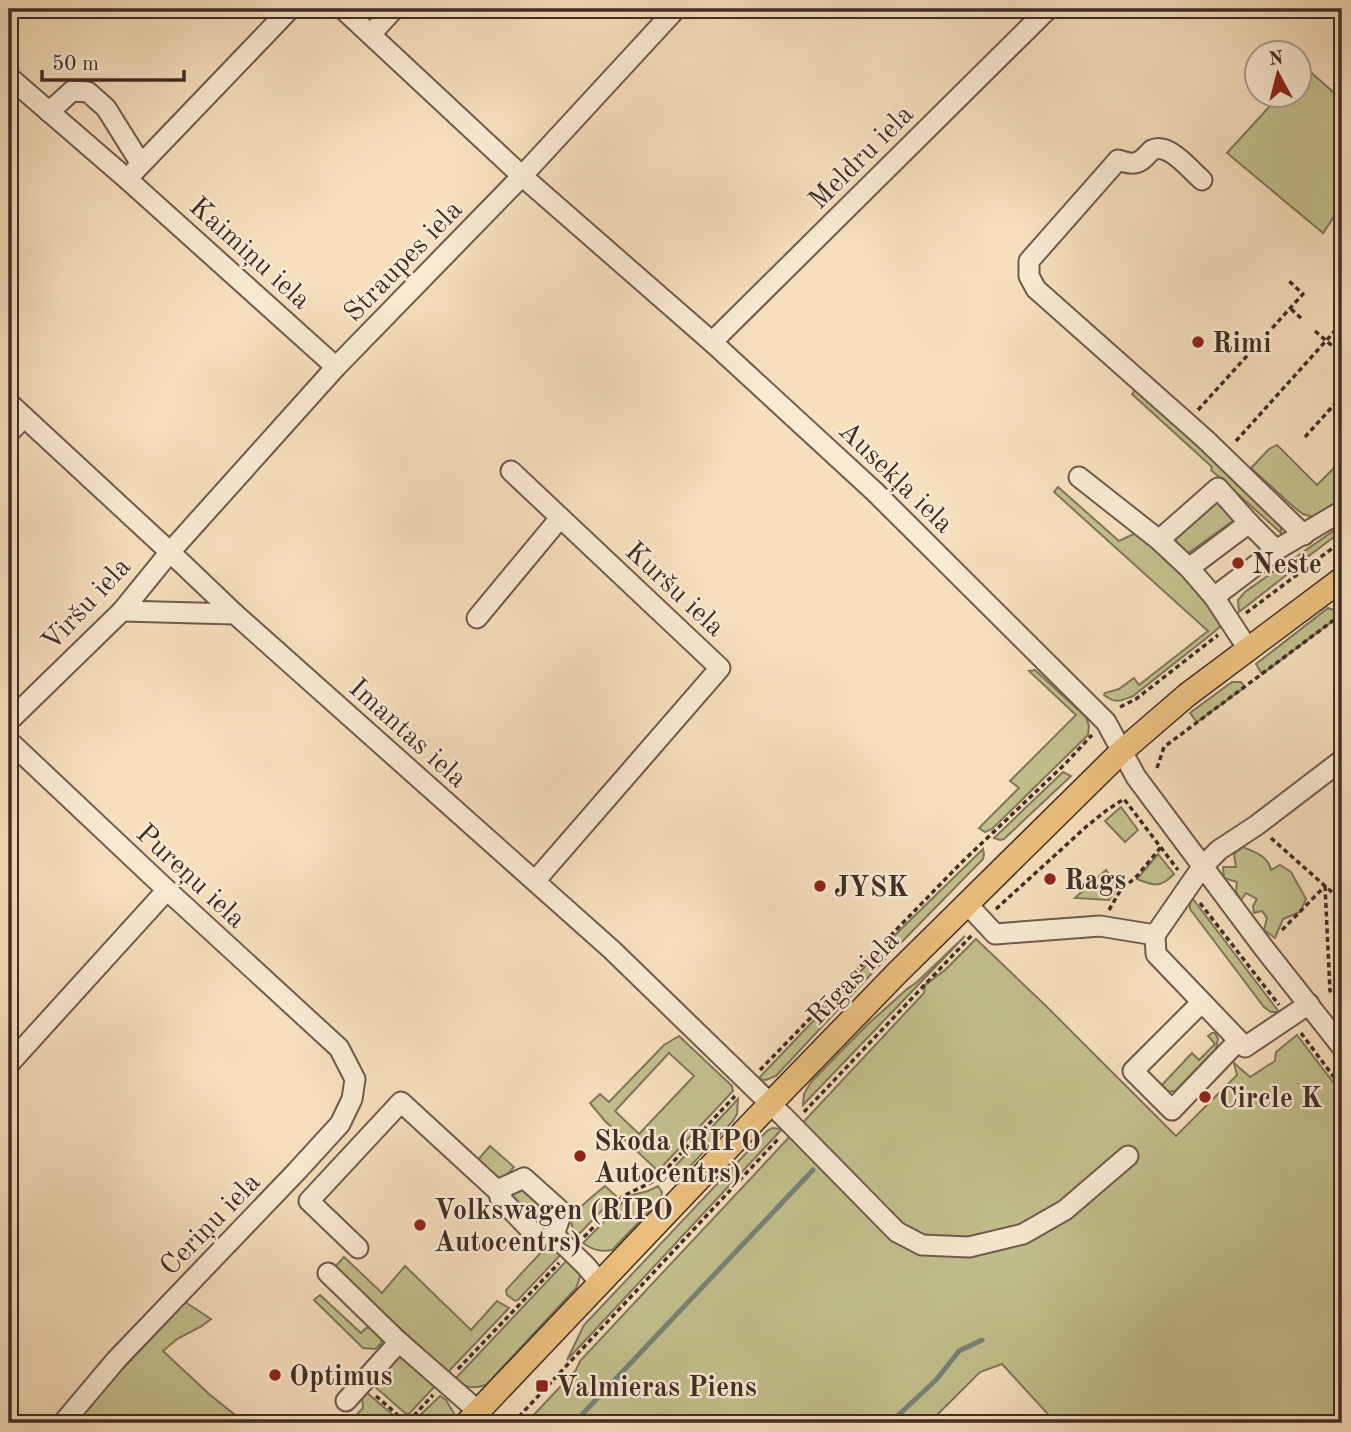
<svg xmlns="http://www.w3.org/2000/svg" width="1351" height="1432" font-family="'Old Standard TT',serif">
	<rect width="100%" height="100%" fill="#f6dfbd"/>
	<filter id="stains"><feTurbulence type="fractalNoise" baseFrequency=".00286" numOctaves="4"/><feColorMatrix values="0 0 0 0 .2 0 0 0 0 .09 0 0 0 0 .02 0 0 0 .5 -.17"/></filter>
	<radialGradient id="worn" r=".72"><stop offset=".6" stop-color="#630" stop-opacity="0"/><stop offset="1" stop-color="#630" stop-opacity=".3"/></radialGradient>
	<g fill="#c2c08d" stroke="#81765a" stroke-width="2" fill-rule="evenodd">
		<path d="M 1305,67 L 1342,100 L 1342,205 L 1323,233 L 1227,153 L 1280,95 L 1298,94 L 1299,74 Z"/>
		<path d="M 1135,390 L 1222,466 L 1281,526 L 1281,533 L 1211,470 L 1212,467 L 1132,394 Z"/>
		<path d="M 1277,445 L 1317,485 L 1342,460 L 1342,502 L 1313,517 L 1303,514 L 1295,508 L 1251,468 L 1269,449 Z"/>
		<path d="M 1058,487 L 1119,541 L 1136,533 L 1183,571 L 1222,625 L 1209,636 L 1133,696 C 1120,701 1116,704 1104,695 L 1105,693 L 1119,689 L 1134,678 L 1139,685 L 1208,631 L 1054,492 Z"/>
		<path d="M 1216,502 L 1225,502 L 1237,518 L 1187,554 L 1177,546 L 1176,539 Z"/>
		<path d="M 1342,525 L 1342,531 L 1306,558 L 1298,566 L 1239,612 L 1238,600 L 1245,592 L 1280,567 L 1283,566 Z"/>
		<path d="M 1328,608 L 1342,613 L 1342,614 L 1262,674 L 1256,664 Z"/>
		<path d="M 1035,670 L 1086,717 L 1089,726 L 1088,735 L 992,829 L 985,832 L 979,828 L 1019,788 L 1010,781 L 1076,715 L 1029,671 Z"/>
		<path d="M 1232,682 L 1241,682 L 1245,687 L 1197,722 L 1190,713 Z"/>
		<path d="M 1063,772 L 1071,776 L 1004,839 L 1000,840 L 994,838 Z"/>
		<path d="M 1121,807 L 1138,830 L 1125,842 L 1105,821 Z"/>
		<path d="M 1243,847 C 1255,852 1268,856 1271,870 L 1280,865 L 1291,872 L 1306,899 L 1300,912 L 1283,919 L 1275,938 L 1264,930 L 1267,918 L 1262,911 L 1254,913 L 1253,906 L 1257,899 L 1246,893 L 1241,900 L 1236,892 L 1237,882 L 1224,878 L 1223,867 L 1236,867 L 1234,854 Z"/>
		<path d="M 983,849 L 984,854 L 983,859 L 887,957 L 776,1076 L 766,1080 L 758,1079 L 897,933 Z"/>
		<path d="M 1158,854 L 1174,874 C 1161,888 1153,886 1137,879 Z"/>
		<path d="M 1106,870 L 1118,887 L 1109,900 L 1075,898 Z"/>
		<path d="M 1193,899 L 1279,1012 L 1271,1012 L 1264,1007 L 1190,909 L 1190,903 Z"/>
		<path d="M 965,936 L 803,1105 L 804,1094 L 811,1082 L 867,1025 L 907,989 L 917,982 Z"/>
		<path d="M 976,939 L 1046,1006 L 1176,1136 L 1237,1075 L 1234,1063 L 1250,1077 L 1275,1061 L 1276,1052 L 1297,1035 L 1342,1094 L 1342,1423 L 1056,1423 L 1002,1364 L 980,1372 L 929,1423 L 521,1423 L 528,1421 L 576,1370 L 580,1361 L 924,993 L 925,985 L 945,970 Z"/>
		<path d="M 1212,1033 L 1215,1033 L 1218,1039 L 1216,1049 L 1175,1091 C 1168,1092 1165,1092 1160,1087 L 1192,1053 L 1199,1060 L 1215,1044 L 1208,1036 Z"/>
		<path d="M 679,1036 L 732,1086 L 733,1091 L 658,1171 L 605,1121 L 590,1103 L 600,1094 L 609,1102 L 664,1045 ZM 669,1053 L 694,1076 L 639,1134 L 615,1111 Z"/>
		<path d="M 738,1099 L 737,1114 L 733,1121 L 678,1179 L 672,1180 L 665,1177 Z"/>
		<path d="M 772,1128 L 782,1129 L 567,1360 L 584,1325 L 767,1131 Z"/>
		<path d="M 490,1146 L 514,1167 L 504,1178 L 497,1179 L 476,1162 Z"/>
		<path d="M 519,1185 L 555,1214 L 545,1232 L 509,1197 Z"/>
		<path d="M 605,1186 L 616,1196 L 577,1236 C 574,1231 570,1226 572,1220 C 575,1209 597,1193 605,1186 Z"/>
		<path d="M 658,1186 L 662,1192 L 661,1199 L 612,1250 C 600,1252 593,1250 583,1243 L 629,1196 L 648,1191 Z"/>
		<path d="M 552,1245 L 565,1250 L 518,1300 L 515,1301 L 507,1295 L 506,1290 L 546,1247 Z"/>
		<path d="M 571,1256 C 581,1269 583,1272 576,1288 L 486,1385 C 472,1389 466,1388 455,1379 Z"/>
		<path d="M 344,1257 L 382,1293 L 405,1266 L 471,1330 L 497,1301 L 509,1308 L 448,1372 L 334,1268 Z"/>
		<path d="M 320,1295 L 361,1333 L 366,1328 L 372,1328 L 382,1336 L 381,1344 L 375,1349 L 363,1348 L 314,1300 Z"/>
		<path d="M 185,1302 L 211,1319 L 202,1326 L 177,1339 L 163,1351 L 209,1394 L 245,1423 L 72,1423 C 109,1382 148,1343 185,1302 Z"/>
		<path d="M 398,1358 L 409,1358 L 435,1386 L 409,1414 L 405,1413 L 373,1385 Z"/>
		<path d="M 366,1392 L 400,1421 L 400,1423 L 349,1423 L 363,1408 L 362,1397 Z"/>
		<path d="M 440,1396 L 446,1400 L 455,1415 L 447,1423 L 412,1423 Z"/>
	</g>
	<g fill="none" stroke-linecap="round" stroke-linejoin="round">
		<g stroke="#788378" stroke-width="5">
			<path d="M 893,1420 L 936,1380 L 959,1351 L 982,1340"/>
			<path d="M 574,1423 L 813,1170"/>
		</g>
		<defs>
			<g id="minor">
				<path d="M 343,9 L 522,176 L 712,342 L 875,492 L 1106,722 L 1136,777 L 1263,947 L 1342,1047"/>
				<path d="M 371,34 L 394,9"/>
				<path d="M 9,77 L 127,179 L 336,367"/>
				<path d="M 49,112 L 72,91 L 88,92 L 106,108 L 141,164"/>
				<path d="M 127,179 L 290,9"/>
				<path d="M 1202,180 C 1190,170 1169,142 1152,150 C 1151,151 1144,158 1144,158 C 1136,166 1127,163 1118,160 L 1029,261 L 1029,276 L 1036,289 L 1205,439 L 1304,535"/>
				<path d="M 712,342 L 1048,9"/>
				<path d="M 9,403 L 170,552 L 235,614 L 612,950 L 784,1117 L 897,1232 L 922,1245 L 969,1247 L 1023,1234 L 1065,1210 L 1128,1156"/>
				<path d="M 9,433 L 24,417"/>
				<path d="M 511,471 L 720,668 L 535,881"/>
				<path d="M 1079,477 L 1159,540 L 1189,568 L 1249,523 L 1276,550"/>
				<path d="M 1159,540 L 1218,488 L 1249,523"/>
				<path d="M 1189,568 L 1214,597 L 1248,649"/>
				<path d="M 1214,597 L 1276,550 L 1342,511"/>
				<path d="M 122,611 L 235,614"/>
				<path d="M 477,618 L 560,518"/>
				<path d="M 9,721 L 122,611 L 170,552 L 336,367 L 522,176 L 676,9"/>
				<path d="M 9,741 L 167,890 L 339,1048 L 355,1079 L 352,1099 L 340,1124 L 297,1171 L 117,1359 L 63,1423"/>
				<path d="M 967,904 L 995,934 L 1100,926 L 1155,935"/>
				<path d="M 1201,1003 L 1133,1071 L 1172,1110 L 1238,1041"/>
				<path d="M 1309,1004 L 1245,1047 L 1156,954 L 1155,935 L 1202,867 L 1219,850 L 1257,825 L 1342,760"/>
				<path d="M 9,1064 L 167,890"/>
				<path d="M 554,1235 L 562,1212 L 524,1178 L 504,1187 L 500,1198 L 540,1240 L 554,1235 L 586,1266 L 600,1283"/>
				<path d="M 358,1248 L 309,1201 L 401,1102 L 501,1194"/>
				<path d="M 328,1273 L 399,1342"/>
				<path d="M 346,1401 L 399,1342 L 478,1411"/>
			</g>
			<path id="major" d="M 467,1423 L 770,1104 L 897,973 L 1122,751 L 1187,695 L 1342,579"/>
		</defs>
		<use href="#minor" stroke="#6e5a4c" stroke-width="23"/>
		<use href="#major" stroke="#402d26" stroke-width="26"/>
		<g stroke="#402d26" stroke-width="3.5" stroke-dasharray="5 3.5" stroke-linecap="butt">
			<path d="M 1291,309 L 1302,319"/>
			<path d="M 1315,331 L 1338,351"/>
			<path d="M 1198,410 L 1303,294 L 1289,281"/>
			<path d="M 1305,437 L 1342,396"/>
			<path d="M 1236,441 L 1342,323"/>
			<path d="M 1246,613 L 1342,541"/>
			<path d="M 1120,707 L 1136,699 L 1218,635"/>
			<path d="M 1157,768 L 1164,747 L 1342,614"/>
			<path d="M 1271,838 L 1342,901"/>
			<path d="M 1325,886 L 1330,991 L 1342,978"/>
			<path d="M 1200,903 L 1279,1005"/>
			<path d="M 996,909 L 1087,826 L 1107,810 L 1124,799 L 1178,870"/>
			<path d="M 1109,910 L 1120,891 L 1137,876 L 1161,847"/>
			<path d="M 1282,930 L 1325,886"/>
			<path d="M 1301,1033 L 1342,1088"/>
			<path d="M 760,1070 L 961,863 L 1065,764 L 1092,735"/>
			<path d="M 804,1112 L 972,935"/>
			<path d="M 584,1237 L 623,1196 L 656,1180 L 735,1096"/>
			<path d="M 458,1369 L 559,1263"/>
			<path d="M 376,1396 L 407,1423 L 433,1395"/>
			<path d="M 513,1423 L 779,1138"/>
		</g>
		<use href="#minor" stroke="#f9ead4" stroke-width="19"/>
		<use href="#major" stroke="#ebc07e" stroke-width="23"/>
	</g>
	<g fill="#8f2418" stroke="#f9ead4" stroke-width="2.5">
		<circle cx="1198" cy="342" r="7"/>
		<circle cx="1238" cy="563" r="7"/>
		<circle cx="1050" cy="879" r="7"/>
		<circle cx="820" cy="886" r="7"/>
		<circle cx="1205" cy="1097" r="7"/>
		<circle cx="580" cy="1156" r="7"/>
		<circle cx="420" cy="1225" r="7"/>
		<circle cx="275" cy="1375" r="7"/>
		<rect x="535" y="1379" width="14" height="14" rx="3.5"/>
	</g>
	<g text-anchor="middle" stroke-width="5" stroke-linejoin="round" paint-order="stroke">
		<g font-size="28" fill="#402d26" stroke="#f9ead4">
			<text transform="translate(860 156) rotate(-45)" y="10">Meldru iela</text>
			<text transform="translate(251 252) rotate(42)" y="10">Kaimiņu iela</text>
			<text transform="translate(402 260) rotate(-46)" y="10">Straupes iela</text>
			<text transform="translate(897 476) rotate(44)" y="10">Ausekļa iela</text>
			<text transform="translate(676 588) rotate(43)" y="10">Kuršu iela</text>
			<text transform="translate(85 603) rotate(-47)" y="10">Viršu iela</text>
			<text transform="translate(409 732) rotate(42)" y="10">Imantas iela</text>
			<text transform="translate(192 875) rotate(43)" y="10">Pureņu iela</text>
			<text transform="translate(852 977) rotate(-46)" y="10">Rīgas iela</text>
			<text transform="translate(209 1223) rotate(-46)" y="10">Ceriņu iela</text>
		</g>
		<g font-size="28" font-weight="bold" fill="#402d26" stroke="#f9ead4" text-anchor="start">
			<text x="1212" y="352">Rimi</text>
			<text x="1252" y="573">Neste</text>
			<text x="1064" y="889">Rags</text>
			<text x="834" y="896">JYSK</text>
			<text x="1219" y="1107">Circle K</text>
			<text x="594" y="1150">Skoda (RIPO<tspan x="594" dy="32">Autocentrs)</tspan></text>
			<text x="434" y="1219">Volkswagen (RIPO<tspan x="434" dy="32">Autocentrs)</tspan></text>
			<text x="289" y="1385">Optimus</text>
			<text x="556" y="1396">Valmieras Piens</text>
		</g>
	</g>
	<rect width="1351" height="1432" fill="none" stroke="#f6dfbd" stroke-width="35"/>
	<rect x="10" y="10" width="1330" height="1411" fill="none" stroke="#402d26" stroke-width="3.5"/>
	<rect x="18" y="18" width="1316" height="1397" fill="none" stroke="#402d26" stroke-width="2"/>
	<g transform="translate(1278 74) rotate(353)"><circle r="33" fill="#f9ead4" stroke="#af9e8e" stroke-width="2"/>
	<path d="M0-5L12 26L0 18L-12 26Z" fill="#8f2418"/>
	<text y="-10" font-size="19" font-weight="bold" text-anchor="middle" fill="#402d26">N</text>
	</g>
	<path d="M42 70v10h142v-10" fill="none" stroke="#402d26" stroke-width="3.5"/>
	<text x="52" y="70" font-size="21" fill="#402d26" stroke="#f9ead4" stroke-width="5" paint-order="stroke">50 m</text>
	<rect width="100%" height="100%" filter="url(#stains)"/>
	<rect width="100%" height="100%" fill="url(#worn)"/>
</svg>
